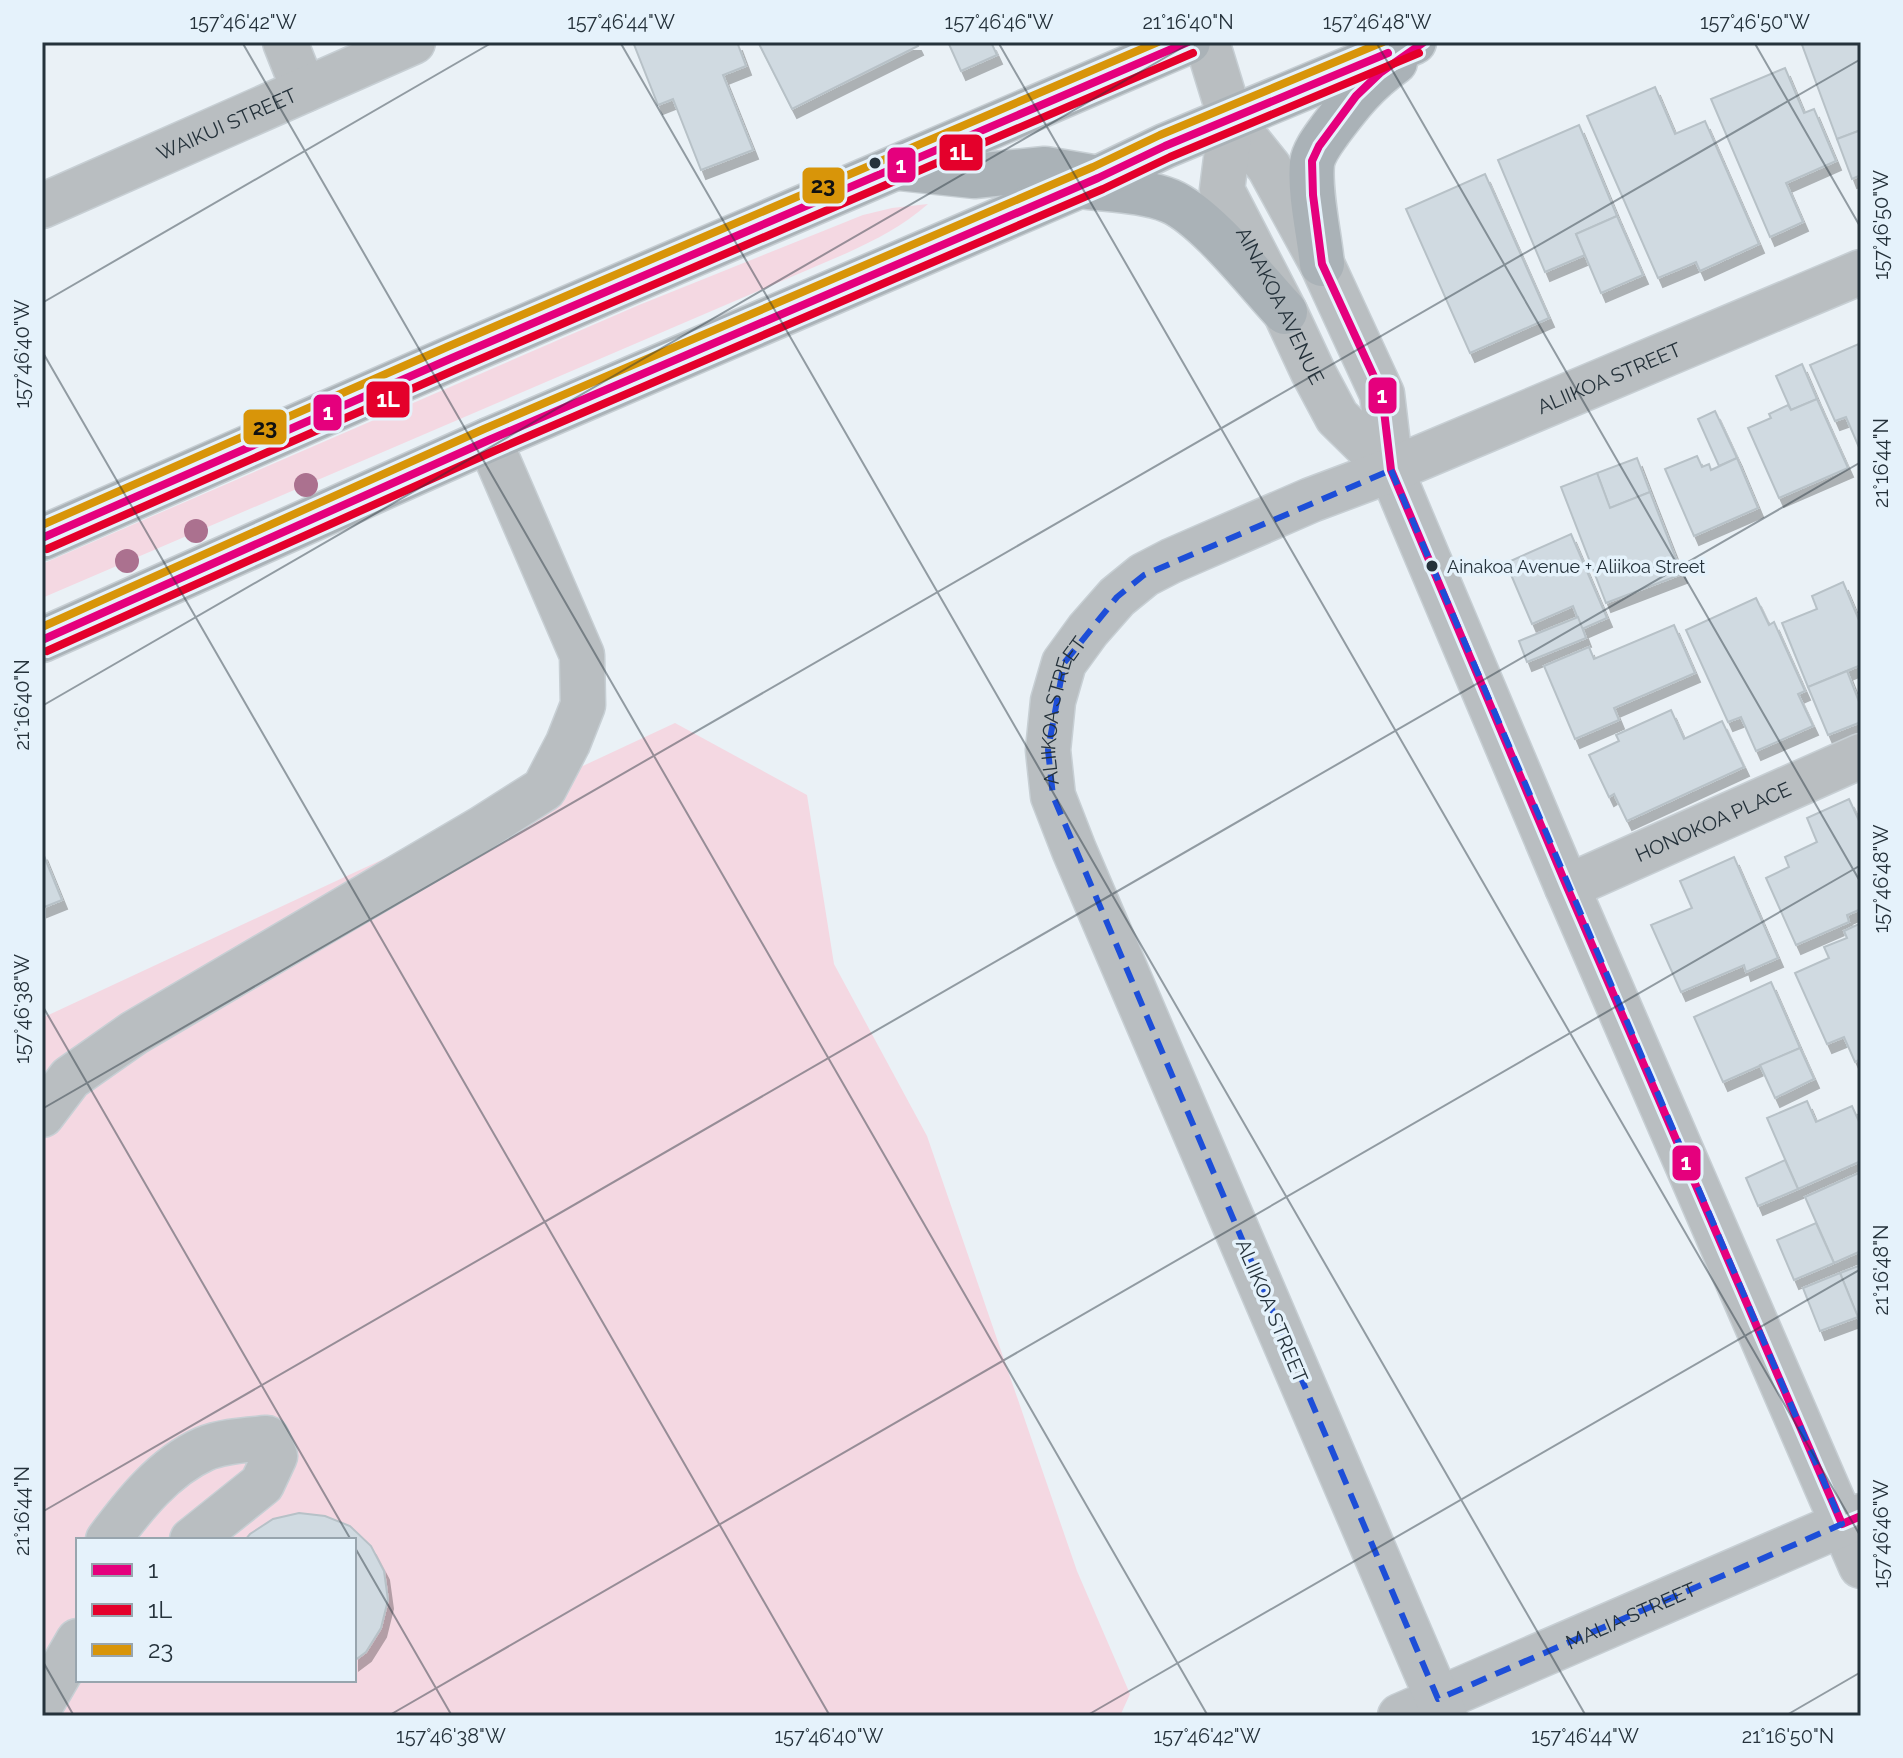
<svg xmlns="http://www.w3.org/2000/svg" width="1903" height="1758" font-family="Raleway,sans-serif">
	<defs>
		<filter id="shadow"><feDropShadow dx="5" dy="9" stdDeviation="0" flood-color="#0004"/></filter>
	</defs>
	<rect width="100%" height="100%" fill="#eaf1f6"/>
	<g fill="#f4d8e2" fill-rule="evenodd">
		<path d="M 928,204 C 903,226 877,239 847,253 L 42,598 L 42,564 L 639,305 L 863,215 L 892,208 Z"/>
		<path d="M 675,723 L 807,795 L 834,964 L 927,1136 L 1077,1571 L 1130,1694 L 1120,1716 L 42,1716 L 42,1018 ZM 78,1540 L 354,1540 L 354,1680 L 78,1680 Z"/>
	</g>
	<g fill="#d0dae1" stroke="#b7c1c7" stroke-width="2" filter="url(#shadow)">
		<path d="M 633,42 L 737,42 L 746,66 L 723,75 L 753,150 L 701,170 L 673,99 L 658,105 Z"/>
		<path d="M 758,42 L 916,42 L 918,46 L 792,109 Z"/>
		<path d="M 948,42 L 991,42 L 997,55 L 961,71 Z"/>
		<path d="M 1801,42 L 1861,42 L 1861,130 L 1837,139 Z"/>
		<path d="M 1785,68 L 1804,113 L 1814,109 L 1836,161 L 1786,183 L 1803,222 L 1770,237 L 1711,99 Z"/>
		<path d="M 1655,87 L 1675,134 L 1705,121 L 1759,244 L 1700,271 L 1696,262 L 1658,278 L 1587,116 Z"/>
		<path d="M 1579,125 L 1617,216 L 1576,234 L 1585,255 L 1545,272 L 1498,160 Z"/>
		<path d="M 1861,130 L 1861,175 L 1852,179 L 1837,139 Z"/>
		<path d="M 1485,174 L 1549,318 L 1470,353 L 1406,209 Z"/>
		<path d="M 1617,216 L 1643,275 L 1601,293 L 1576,234 Z"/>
		<path d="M 1861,343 L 1861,452 L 1846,417 L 1835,421 L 1810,365 Z"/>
		<path d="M 1802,364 L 1817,399 L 1791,410 L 1776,376 Z"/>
		<path d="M 1817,399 L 1848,468 L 1779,498 L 1748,428 L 1771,418 L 1769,414 L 1788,405 L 1791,410 Z"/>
		<path d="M 1715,411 L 1737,458 L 1719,466 L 1698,419 Z"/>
		<path d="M 1697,456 L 1702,467 L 1709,464 L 1711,470 L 1737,458 L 1758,508 L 1694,536 L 1665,469 Z"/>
		<path d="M 1637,458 L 1650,492 L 1610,508 L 1597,473 Z"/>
		<path d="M 1597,473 L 1610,508 L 1650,492 L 1682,574 L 1606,603 L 1561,487 Z"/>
		<path d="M 1571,534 L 1607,618 L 1582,629 L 1573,606 L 1532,624 L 1506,563 Z"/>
		<path d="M 1843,582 L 1861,625 L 1861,665 L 1808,687 L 1782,623 L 1817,609 L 1812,596 Z"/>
		<path d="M 1756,598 L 1769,625 L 1774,622 L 1805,691 L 1798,694 L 1813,726 L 1756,751 L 1741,717 L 1728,722 L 1686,630 Z"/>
		<path d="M 1578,617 L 1586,638 L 1527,662 L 1519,641 Z"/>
		<path d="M 1674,625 L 1695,673 L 1614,708 L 1619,720 L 1575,739 L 1544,666 L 1589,647 L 1594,659 Z"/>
		<path d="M 1847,671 L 1861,707 L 1861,722 L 1828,735 L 1808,687 Z"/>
		<path d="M 1671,710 L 1684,739 L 1722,721 L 1744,767 L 1627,821 L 1614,794 L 1609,797 L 1589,755 L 1619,741 L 1616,735 Z"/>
		<path d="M 1849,799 L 1861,825 L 1861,909 L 1847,915 L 1849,922 L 1796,945 L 1766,878 L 1789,867 L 1785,857 L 1817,842 L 1807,818 Z"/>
		<path d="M 42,851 L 62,900 L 42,908 Z"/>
		<path d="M 1734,857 L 1778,958 L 1746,972 L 1744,965 L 1681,992 L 1651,925 L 1692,908 L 1680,881 Z"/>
		<path d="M 1861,923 L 1861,1059 L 1855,1062 L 1844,1037 L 1827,1044 L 1795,973 L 1829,958 L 1824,947 L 1847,938 L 1844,931 Z"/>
		<path d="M 1771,982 L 1800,1048 L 1723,1082 L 1694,1017 Z"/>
		<path d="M 1800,1048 L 1814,1079 L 1775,1098 L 1760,1065 Z"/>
		<path d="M 1807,1101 L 1816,1122 L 1852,1106 L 1861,1126 L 1861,1161 L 1798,1189 L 1767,1118 Z"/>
		<path d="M 1785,1160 L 1798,1189 L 1758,1206 L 1746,1178 Z"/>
		<path d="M 1861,1172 L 1861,1251 L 1834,1263 L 1805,1197 Z"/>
		<path d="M 1816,1223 L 1834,1263 L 1794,1280 L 1777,1240 Z"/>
		<path d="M 1861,1265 L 1861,1325 L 1840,1273 Z"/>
		<path d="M 1840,1273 L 1858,1317 L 1820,1331 L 1803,1288 Z"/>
		<path d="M 299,1513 L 325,1516 L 350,1526 L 371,1546 L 384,1571 L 388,1600 L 381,1628 L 366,1652 L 354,1661 L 354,1540 L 245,1540 L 250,1534 L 273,1519 Z"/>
	</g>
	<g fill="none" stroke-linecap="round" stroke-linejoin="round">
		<defs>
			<g id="minor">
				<path d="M 285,42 L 304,90"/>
				<path d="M 1207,42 L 1231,120 L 1269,167 L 1322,264 L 1382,394 L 1391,470 L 1411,518 L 1567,887 L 1861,1566"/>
				<path id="s1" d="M 1231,120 L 1222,190 L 1285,312 L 1313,372 L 1337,417 L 1391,470"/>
				<path id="s2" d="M 42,206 L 413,42"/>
				<path id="s3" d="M 1567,887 L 1861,756"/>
				<path d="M 42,1115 L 70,1078 L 134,1033 L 481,829 L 544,789 L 568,743 L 583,705 L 582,655 L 489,440"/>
				<path d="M 108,1540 C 134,1505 164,1467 204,1449 C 223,1441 247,1440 267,1438 L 275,1456 L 262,1484 L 192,1540"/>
				<path d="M 42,1703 L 78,1641"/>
				<path id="s4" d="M 1400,1716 L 1861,1516"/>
				<path id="s5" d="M 1445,1716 L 1074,850 L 1053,796 L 1048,750 L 1053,701 L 1064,663 L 1088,630 L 1117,597 L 1144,575 L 1171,561 L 1311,500 L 1391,470 L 1861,272"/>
			</g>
			<g id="highway">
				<path d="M 899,168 L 974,176 L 1045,169 L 1098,178"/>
				<path d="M 1079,186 C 1109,190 1143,190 1170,201 C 1207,217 1256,281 1285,312"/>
				<path d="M 1322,264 C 1319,234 1309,192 1312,163 C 1314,151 1323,140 1330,130 C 1351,102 1366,83 1395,62"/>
				<path d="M 42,538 L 452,358 L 1188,42"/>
				<path d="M 42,640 L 489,440 L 1098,178 L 1165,146 L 1414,42"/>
			</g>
		</defs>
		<use href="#minor" stroke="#c7cfd4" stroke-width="47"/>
		<use href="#highway" stroke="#c7cfd4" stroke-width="47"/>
		<use href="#minor" stroke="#b9bec1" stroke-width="44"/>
		<use href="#highway" stroke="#aab2b7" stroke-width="44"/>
		<defs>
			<g id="bus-1">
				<path d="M 1424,42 L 1380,73 L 1356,96 L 1319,146 L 1312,161 L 1313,195 L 1322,264 L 1382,394 L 1391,470 L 1567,887 L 1842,1524 L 1861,1516"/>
				<path d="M 42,538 L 452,358 L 1188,42"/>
				<path d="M 42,640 L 489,440 L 1098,178 L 1165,146 L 1388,53"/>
			</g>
			<g id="bus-2">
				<path d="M 47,549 L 457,369 L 1193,53"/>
				<path d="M 47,651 L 494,451 L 1103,189 L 1170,157 L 1419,53"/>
			</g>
			<g id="bus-3">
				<path d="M 42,525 L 447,347 L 1158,42"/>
				<path d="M 42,627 L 484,429 L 1093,167 L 1160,135 L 1383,42"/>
			</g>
		</defs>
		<use href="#bus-1" stroke="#e5f2fb" stroke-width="14"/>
		<use href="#bus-2" stroke="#e5f2fb" stroke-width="14"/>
		<use href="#bus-3" stroke="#e5f2fb" stroke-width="14"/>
		<use href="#bus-1" stroke="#e5007d" stroke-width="8"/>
		<use href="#bus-2" stroke="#e4002b" stroke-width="8"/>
		<use href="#bus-3" stroke="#d89509" stroke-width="8"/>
	</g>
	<g fill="#ab718f">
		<circle cx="306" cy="485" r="12"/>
		<circle cx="196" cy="531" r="12"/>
		<circle cx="127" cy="561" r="12"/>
	</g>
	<path fill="none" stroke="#1d4ed8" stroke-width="6" stroke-dasharray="16 10" stroke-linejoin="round" d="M 1391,470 L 1842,1524 L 1438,1699 L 1053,796 L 1048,750 L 1064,663 L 1117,597 L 1144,575 Z"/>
	<path fill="none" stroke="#25323b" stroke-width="2" stroke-opacity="0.45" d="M 242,42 L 1208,1716M 620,42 L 1586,1716M 998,42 L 1861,1537M 1376,42 L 1861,883M 1754,42 L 1861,228M 42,303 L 493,42M 42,351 L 830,1716M 42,706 L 1192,42M 42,1005 L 351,1540M 42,1109 L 1861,59M 42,1512 L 1861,462M 354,1546 L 452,1716M 42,1660 L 74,1716M 388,1716 L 1861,865M 1086,1716 L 1861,1269M 1785,1716 L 1861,1672"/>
	<g fill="#25323b" stroke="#e5f2fb" stroke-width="3">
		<circle cx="875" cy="163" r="7"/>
		<circle cx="1432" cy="566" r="7"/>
	</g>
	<g text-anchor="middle" stroke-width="7" stroke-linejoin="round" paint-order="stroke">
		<g font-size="18" fill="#25323b" stroke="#e5f2fb" text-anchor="start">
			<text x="1447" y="573">Ainakoa Avenue + Aliikoa Street</text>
		</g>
		<g font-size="20" fill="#25323b" stroke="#e5f2fb">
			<text dy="7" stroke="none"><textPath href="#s2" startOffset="202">WAIKUI STREET</textPath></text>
			<text dy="7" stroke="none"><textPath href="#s1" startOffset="200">AINAKOA AVENUE</textPath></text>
			<text dy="7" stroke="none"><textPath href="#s5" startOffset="1760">ALIIKOA STREET</textPath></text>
			<text dy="7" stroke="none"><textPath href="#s5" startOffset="1088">ALIIKOA STREET</textPath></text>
			<text dy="7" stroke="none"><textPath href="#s3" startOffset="160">HONOKOA PLACE</textPath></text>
			<text transform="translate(1272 1311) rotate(67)" y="7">ALIIKOA STREET</text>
			<text dy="7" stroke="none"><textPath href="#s4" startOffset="252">MALIA STREET</textPath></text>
		</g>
	</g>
	<g stroke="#e5f2fb" stroke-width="3">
		<rect x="938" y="133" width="46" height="39" rx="8" fill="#e4002b"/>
		<rect x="886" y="146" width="31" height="38" rx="8" fill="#e5007d"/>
		<rect x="801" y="166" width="45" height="39" rx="8" fill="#d89509"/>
		<rect x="1367" y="376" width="31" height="39" rx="8" fill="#e5007d"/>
		<rect x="365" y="380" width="46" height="39" rx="8" fill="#e4002b"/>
		<rect x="312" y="393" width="31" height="39" rx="8" fill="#e5007d"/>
		<rect x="242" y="408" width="46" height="38" rx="8" fill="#d89509"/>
		<rect x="1671" y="1144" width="31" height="38" rx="8" fill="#e5007d"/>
	</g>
	<g font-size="22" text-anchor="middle" font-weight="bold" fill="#fff">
		<text x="961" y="160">1L</text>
		<text x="901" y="173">1</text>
		<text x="1382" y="403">1</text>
		<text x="388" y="407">1L</text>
		<text x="328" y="420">1</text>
		<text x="1686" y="1170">1</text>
	</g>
	<g font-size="22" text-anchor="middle" font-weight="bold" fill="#111">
		<text x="823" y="193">23</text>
		<text x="265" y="435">23</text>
	</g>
	<rect width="1903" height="1758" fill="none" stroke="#e5f2fb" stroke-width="88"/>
	<rect x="76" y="1538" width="280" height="144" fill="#e5f2fb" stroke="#98a5ae" stroke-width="2"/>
	<rect x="92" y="1564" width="40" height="12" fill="#e5007d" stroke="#98a5ae" stroke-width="2"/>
	<text x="148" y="1578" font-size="24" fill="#25323b">1</text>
	<rect x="92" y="1604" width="40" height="12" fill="#e4002b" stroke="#98a5ae" stroke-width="2"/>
	<text x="148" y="1618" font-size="24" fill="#25323b">1L</text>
	<rect x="92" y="1644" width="40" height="12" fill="#d89509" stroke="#98a5ae" stroke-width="2"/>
	<text x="148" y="1658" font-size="24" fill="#25323b">23</text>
	<rect x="44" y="44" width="1815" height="1670" fill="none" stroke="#25323b" stroke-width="3"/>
	<g font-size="20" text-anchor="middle" fill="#25323b">
		<text x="243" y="29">157°46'42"W</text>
		<text x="621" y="29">157°46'44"W</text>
		<text x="999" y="29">157°46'46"W</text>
		<text x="1188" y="29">21°16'40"N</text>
		<text x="1377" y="29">157°46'48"W</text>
		<text x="1755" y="29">157°46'50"W</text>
		<text transform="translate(1881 225) rotate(-90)" y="7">157°46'50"W</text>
		<text transform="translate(22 354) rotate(-90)" y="7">157°46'40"W</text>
		<text transform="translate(1881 463) rotate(-90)" y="7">21°16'44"N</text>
		<text transform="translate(22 705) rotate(-90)" y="7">21°16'40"N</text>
		<text transform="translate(1881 879) rotate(-90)" y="7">157°46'48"W</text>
		<text transform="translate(22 1009) rotate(-90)" y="7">157°46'38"W</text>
		<text transform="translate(1881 1270) rotate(-90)" y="7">21°16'48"N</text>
		<text transform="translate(22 1511) rotate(-90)" y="7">21°16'44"N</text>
		<text transform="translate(1881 1534) rotate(-90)" y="7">157°46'46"W</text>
		<text x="451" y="1743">157°46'38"W</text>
		<text x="829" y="1743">157°46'40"W</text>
		<text x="1207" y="1743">157°46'42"W</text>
		<text x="1585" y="1743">157°46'44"W</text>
		<text x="1788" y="1743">21°16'50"N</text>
	</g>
</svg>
